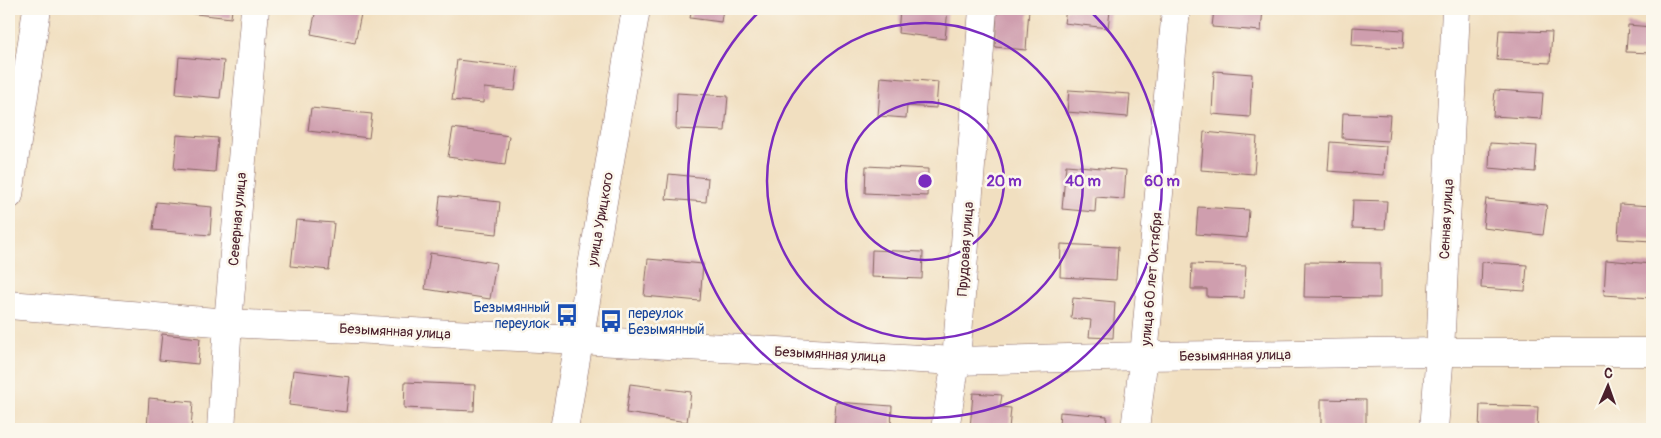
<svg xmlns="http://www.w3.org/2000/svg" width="1661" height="438" font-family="Pangolin,sans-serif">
	<rect width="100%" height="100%" fill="#fbf7ec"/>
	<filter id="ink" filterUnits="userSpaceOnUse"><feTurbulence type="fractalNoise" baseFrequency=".02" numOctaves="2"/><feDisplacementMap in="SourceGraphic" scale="10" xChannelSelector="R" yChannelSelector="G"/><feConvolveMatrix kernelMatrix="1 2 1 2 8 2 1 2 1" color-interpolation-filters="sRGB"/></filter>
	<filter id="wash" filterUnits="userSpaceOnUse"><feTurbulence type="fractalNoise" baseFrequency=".0096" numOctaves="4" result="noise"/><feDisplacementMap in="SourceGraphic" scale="20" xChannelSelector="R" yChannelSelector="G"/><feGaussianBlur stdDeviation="1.12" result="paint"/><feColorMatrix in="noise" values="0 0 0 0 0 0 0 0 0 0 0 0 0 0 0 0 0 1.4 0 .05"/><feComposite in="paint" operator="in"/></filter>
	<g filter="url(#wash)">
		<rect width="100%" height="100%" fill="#f1dfc0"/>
		<g id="blocks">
			<g fill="#cf9eae">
				<path d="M 188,9 L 232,9 L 231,18 L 187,13 Z"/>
				<path d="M 316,9 L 362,9 L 355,43 L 311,34 Z"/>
				<path d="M 692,9 L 723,9 L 721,22 L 690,18 Z"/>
				<path d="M 734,9 L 774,9 L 773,15 Z"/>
				<path d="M 900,9 L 948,9 L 945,39 L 898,33 Z"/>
				<path d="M 997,9 L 1029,9 L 1026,50 L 995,47 Z"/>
				<path d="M 1066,9 L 1110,11 L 1108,28 L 1064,23 Z"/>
				<path d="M 1214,9 L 1263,9 L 1261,31 L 1212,27 Z"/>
				<path d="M 1628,25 L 1652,27 L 1652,53 L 1626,52 Z"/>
				<path d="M 1353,27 L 1404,30 L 1403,48 L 1352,45 Z"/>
				<path d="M 1499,30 L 1552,32 L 1550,63 L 1497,60 Z"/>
				<path d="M 179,57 L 224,61 L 220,98 L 176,94 Z"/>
				<path d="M 457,60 L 518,67 L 515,91 L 484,88 L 483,103 L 452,100 Z"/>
				<path d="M 1214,71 L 1252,74 L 1250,117 L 1212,114 Z"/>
				<path d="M 881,77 L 938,82 L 936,108 L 907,106 L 906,118 L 878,116 Z"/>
				<path d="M 1069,90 L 1130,94 L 1128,117 L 1067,112 Z"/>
				<path d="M 1495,90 L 1543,93 L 1541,119 L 1493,116 Z"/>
				<path d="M 677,93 L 728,96 L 725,131 L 676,129 Z"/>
				<path d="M 311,108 L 372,114 L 369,138 L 308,131 Z"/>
				<path d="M 1343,113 L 1390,115 L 1388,141 L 1342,138 Z"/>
				<path d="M 453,128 L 509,136 L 505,165 L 448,157 Z"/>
				<path d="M 1204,132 L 1257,137 L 1254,174 L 1201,170 Z"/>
				<path d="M 177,135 L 218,138 L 215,172 L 174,169 Z"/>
				<path d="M 1330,142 L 1386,146 L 1384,175 L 1328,171 Z"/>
				<path d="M 1490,143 L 1537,146 L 1535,172 L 1489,168 Z"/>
				<path d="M 1066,165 L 1126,170 L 1124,199 L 1096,197 L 1095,212 L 1062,209 Z"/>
				<path d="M 866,166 L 928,169 L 927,196 L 865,193 Z"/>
				<path d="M 669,174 L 708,178 L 706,202 L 666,199 Z"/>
				<path d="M 440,196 L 500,202 L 497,234 L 437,228 Z"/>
				<path d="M 1486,199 L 1547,205 L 1543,235 L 1483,228 Z"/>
				<path d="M 1353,200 L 1387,201 L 1385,229 L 1352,228 Z"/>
				<path d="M 156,202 L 212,207 L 210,235 L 153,230 Z"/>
				<path d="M 1620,204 L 1652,206 L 1652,241 L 1618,239 Z"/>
				<path d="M 1198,207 L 1249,210 L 1247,238 L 1196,234 Z"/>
				<path d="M 296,220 L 334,223 L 329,270 L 291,266 Z"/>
				<path d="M 1061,244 L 1118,247 L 1116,280 L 1060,277 Z"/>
				<path d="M 872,250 L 923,252 L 922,279 L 871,277 Z"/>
				<path d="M 430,253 L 496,263 L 490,299 L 425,289 Z"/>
				<path d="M 648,259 L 703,264 L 700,301 L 644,296 Z"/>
				<path d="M 1606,260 L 1652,264 L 1652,298 L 1604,295 Z"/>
				<path d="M 1305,262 L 1380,263 L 1380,298 L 1304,297 Z"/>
				<path d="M 1482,262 L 1527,265 L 1525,291 L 1481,288 Z"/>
				<path d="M 1192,264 L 1246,266 L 1244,298 L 1207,297 L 1207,289 L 1191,289 Z"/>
				<path d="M 1073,298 L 1115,302 L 1113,338 L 1089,337 L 1091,320 L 1071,318 Z"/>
				<path d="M 162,334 L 200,338 L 198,364 L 159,360 Z"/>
				<path d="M 293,370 L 350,377 L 346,412 L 289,405 Z"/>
				<path d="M 405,382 L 475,385 L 474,411 L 404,408 Z"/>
				<path d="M 630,384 L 691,392 L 687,422 L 626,413 Z"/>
				<path d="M 973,393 L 1002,395 L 1000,407 L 1011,408 L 1009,429 L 970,429 Z"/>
				<path d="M 149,398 L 193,402 L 191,429 L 147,429 Z"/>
				<path d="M 1321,399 L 1366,400 L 1366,428 L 1321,428 Z"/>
				<path d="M 836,402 L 892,406 L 891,429 L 834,429 Z"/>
				<path d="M 1480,405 L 1538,407 L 1537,429 L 1479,429 Z"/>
				<path d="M 1060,412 L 1107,416 L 1106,429 L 1049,429 L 1050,424 L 1059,425 Z"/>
			</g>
		</g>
	</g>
	<g filter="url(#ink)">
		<use href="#blocks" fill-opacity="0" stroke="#84625f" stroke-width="1"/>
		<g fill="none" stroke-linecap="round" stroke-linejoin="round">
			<defs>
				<g id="minor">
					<path d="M 9,195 L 37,9"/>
					<path d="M 9,305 L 228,323 L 579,340 L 956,361 L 1144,356 L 1440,352 L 1652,352"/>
					<path d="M 221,429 L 228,323 L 255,9"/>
					<path d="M 945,429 L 956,361 L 983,9"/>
					<path d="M 1135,429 L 1144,356 L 1176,9"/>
					<path d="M 1434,429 L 1440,352 L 1456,9"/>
				</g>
				<path id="tertiary" d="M 564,429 L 636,9"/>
			</defs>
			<use href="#minor" stroke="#84625f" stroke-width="29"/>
			<use href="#tertiary" stroke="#84625f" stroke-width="29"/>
			<use href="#minor" stroke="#fff" stroke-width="28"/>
			<use href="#tertiary" stroke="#fff" stroke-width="28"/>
		</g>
	</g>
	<g fill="none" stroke="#7b2cbf" stroke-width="2.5">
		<circle cx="925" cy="181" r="79"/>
		<circle cx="925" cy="181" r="158"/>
		<path d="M1088 9A237 237 0 1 1 762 9"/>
	</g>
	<defs>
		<symbol id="bus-bare" viewBox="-9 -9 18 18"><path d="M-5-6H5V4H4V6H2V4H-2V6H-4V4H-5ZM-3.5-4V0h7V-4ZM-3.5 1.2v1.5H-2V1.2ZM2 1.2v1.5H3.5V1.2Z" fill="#1a4fb4" stroke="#fbf7ec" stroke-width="2.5" paint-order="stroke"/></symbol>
	</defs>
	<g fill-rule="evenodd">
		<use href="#bus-bare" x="551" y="299" width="32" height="32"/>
		<use href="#bus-bare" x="595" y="305" width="32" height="32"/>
	</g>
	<g text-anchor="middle" stroke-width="5" stroke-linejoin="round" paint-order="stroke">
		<g font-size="14" fill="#4a1f2b" stroke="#fbf7ec">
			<text transform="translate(237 219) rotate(-85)" y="5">Северная улица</text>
			<text transform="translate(600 219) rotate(-80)" y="5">улица Урицкого</text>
			<text transform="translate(1446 219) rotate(-87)" y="5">Сенная улица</text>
			<text transform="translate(965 249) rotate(-86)" y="5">Прудовая улица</text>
			<text transform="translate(1151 279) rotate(-85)" y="5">улица 60 лет Октября</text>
			<text transform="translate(395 331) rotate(3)" y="5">Безымянная улица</text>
			<text transform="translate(830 354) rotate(3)" y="5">Безымянная улица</text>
			<text transform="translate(1235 355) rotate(-1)" y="5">Безымянная улица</text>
		</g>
		<g font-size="14" fill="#164399" stroke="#fbf7ec" text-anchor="end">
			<text x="550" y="312">Безымянный<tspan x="550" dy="16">переулок</tspan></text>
			<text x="628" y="318" text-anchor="start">переулок<tspan x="628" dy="16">Безымянный</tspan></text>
		</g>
	</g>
	<circle cx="925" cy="181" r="8" fill="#7b2cbf" stroke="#fbf7ec" stroke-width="2.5"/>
	<g font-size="15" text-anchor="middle" font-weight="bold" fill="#7b2cbf" stroke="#fbf7ec" stroke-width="5" stroke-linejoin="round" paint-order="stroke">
		<text x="1004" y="186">20 m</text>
		<text x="1083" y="186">40 m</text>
		<text x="1162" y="186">60 m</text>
	</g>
	<rect width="1661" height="438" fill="none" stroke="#fbf7ec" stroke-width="30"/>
	<g transform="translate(1608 386) rotate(2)" stroke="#fbf7ec" stroke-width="4" paint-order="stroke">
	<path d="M0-4L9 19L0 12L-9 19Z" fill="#4a1f2b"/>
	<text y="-8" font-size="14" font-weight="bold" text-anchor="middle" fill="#4a1f2b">С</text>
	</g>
</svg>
